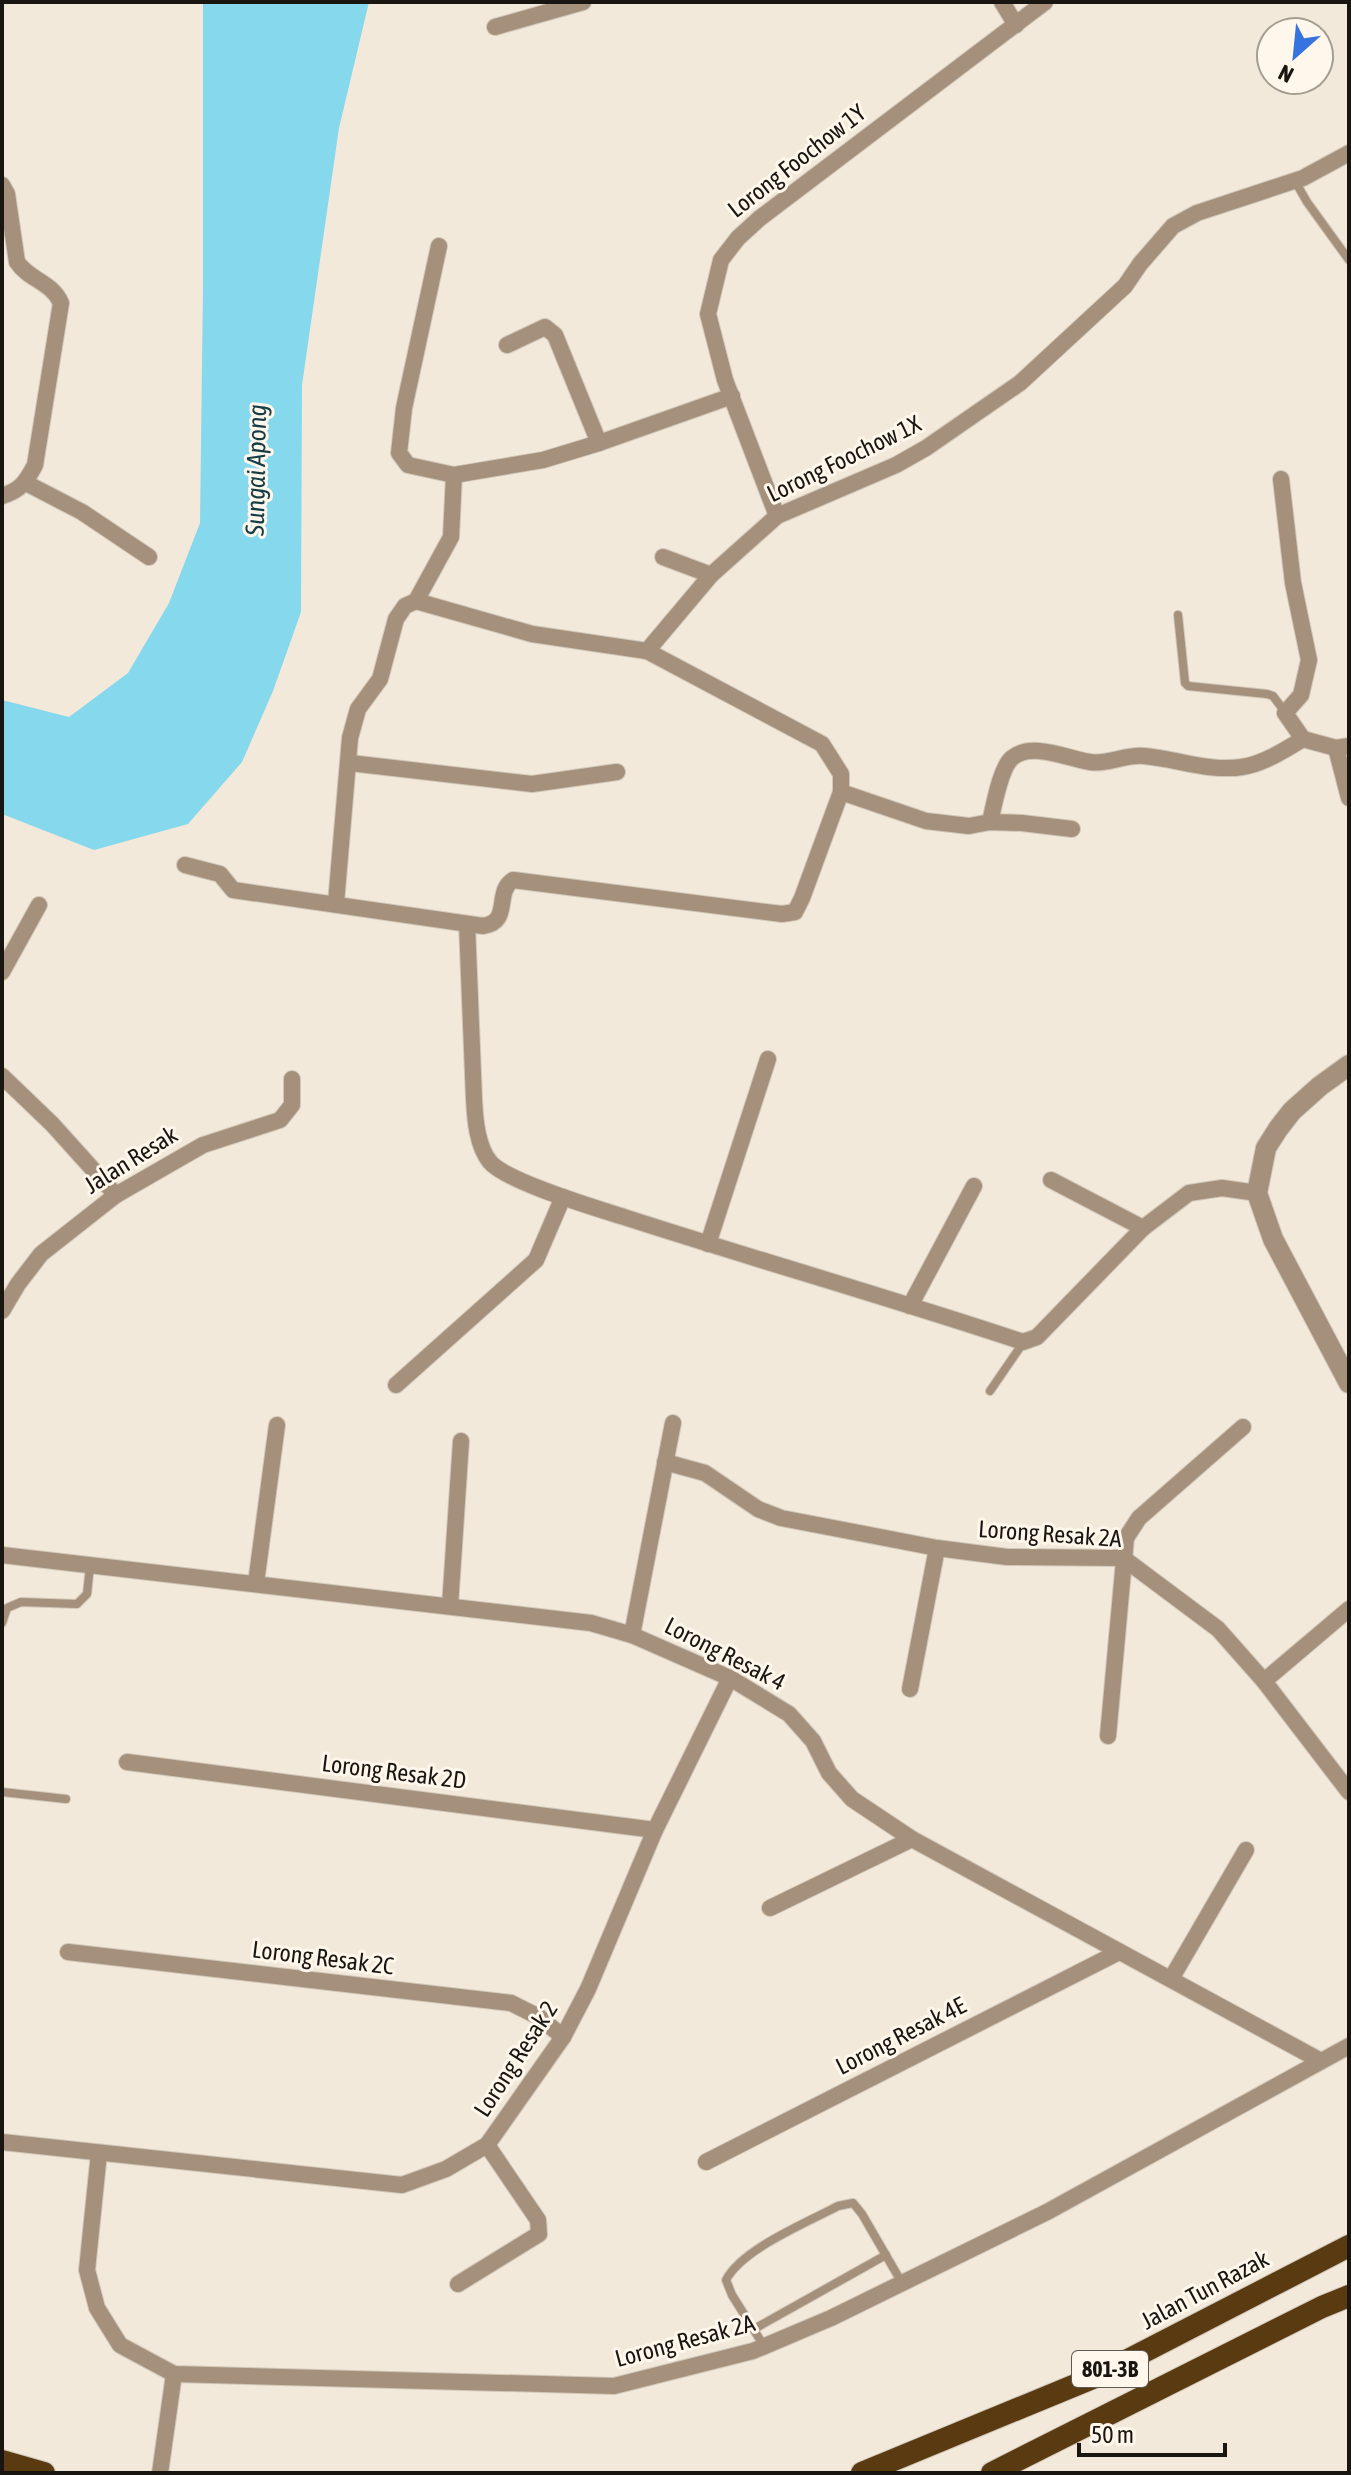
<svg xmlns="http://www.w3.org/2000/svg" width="1351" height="2475" font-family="'Asap Condensed',sans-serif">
	<rect width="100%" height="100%" fill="#f3e9da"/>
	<path fill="#86d8ed" d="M 203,2 L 369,2 L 339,128 L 302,385 L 301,612 L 273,691 L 242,762 L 188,824 L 94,850 L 2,814 L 2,700 L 69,717 L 128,673 L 169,603 L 200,523 L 203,284 Z"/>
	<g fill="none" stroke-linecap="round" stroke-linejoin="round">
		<defs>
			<g id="service">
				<path d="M 1295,181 L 1307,202 L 1349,260"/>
				<path d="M 1178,615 L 1185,683 L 1188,686 L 1267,694 L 1273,696 L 1285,712"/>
				<path d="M 990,1391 L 1023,1343"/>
				<path d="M 2,1623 L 7,1608 L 21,1602 L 77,1604 L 87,1594 L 90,1566"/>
				<path d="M 2,1792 L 66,1799"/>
				<path d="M 754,2329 L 886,2255"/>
				<path d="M 764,2346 L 732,2295 L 726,2280 C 742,2249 806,2223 838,2206 L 853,2203 L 862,2214 L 902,2283"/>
			</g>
			<g id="minor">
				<path d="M 1002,2 L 1016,25"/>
				<path d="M 495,27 L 583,2"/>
				<path d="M 2,185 L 7,194 L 17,262 C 29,280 52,282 61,303 L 35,465 C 26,482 21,490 2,496"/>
				<path d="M 439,246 L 404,408 L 399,453 L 408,465 L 454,475 L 543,460 L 599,443 L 732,396"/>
				<path d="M 507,345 L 545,327 L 555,335 L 599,443"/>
				<path d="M 1281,479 L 1293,583 L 1309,660 L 1301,695 L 1285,713 L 1303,739"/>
				<path d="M 26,483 L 82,512 L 149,557"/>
				<path d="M 777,516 L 725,380 L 708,314 L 721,260 L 738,238 L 760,218 L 1045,2"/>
				<path d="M 663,557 L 711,575"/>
				<path d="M 416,601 L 532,634 L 647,651 L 711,575 L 777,516 L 896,465 L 926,448 L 1020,383 L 1125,286 L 1140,264 L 1173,226 L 1197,213 L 1303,178 L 1349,153"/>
				<path d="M 647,651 L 822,744 L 841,774 L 841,792 L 926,821 L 969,826 L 990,822 L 1022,823 L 1072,829"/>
				<path d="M 1336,748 L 1349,798"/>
				<path d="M 350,763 L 532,784 L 617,772"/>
				<path d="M 990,822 C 994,806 1000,768 1012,758 C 1032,741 1068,759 1090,762 C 1107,765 1126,754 1144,756 C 1177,759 1210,772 1242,767 C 1263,764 1285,750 1303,739 L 1336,748 L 1349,746"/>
				<path d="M 185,865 L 220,874 L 233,890 L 483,926 C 512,922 494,892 513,880 L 782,914 L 795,912 L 802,898 L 841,792"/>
				<path d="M 336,903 L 350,738 L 358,709 L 380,679 L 396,619 L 405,606 L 416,601 L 451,537 L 454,475"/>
				<path d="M 467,924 L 474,1099 C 475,1119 477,1146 490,1162 C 507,1182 596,1208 624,1217 C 757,1260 891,1298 1023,1342 L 1037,1337 L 1143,1228 L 1189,1193 L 1222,1188 L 1257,1193"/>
				<path d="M 2,972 L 39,905"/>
				<path d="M 2,1076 L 52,1124 L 116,1195"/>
				<path d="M 1051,1180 L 1143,1228"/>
				<path d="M 708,1244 L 768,1059"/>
				<path d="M 910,1306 L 974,1186"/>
				<path d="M 2,1311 L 18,1284 L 41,1254 L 116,1195 L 203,1145 L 280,1120 L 292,1105 L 292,1079"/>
				<path d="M 396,1385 L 536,1260 L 563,1197"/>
				<path d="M 665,1462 L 705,1473 L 758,1509 L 781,1518 L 937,1548 L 1007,1557 L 1123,1558 L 1218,1629 L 1264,1681 L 1349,1792"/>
				<path d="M 2,1555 L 591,1623 L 632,1635 L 730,1678 L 789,1714 L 813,1741 L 829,1773 L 852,1799 L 912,1839 L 1321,2061"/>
				<path d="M 256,1583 L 277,1425"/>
				<path d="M 450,1606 L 461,1441"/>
				<path d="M 632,1635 L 673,1423"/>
				<path d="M 1264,1681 L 1349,1609"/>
				<path d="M 910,1689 L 937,1548"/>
				<path d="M 1108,1736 L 1126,1538 L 1139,1518 L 1243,1427"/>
				<path d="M 127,1762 L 655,1830"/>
				<path d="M 770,1908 L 912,1839"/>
				<path d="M 68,1952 L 511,2003 L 539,2017 L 563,2037"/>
				<path d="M 1171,1979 L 1246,1850"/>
				<path d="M 2,2142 L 402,2185 L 446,2169 L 487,2145 L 563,2037 L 588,1989 L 655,1830 L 730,1678"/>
				<path d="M 99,2153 L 87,2270 L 97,2308 L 120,2345 L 174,2374 L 614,2386 L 753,2351 L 831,2318 L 1047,2212 L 1349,2046"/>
				<path d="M 706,2162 L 1119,1952"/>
				<path d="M 458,2284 L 539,2234 L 538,2220 L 487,2145"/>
				<path d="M 160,2473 L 174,2374"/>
			</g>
			<path id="tertiary" d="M 1349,1065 L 1320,1086 L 1292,1111 L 1278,1129 L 1266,1148 L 1257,1193 L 1273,1239 L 1349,1383"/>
			<g id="trunk">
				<path d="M 2,2461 L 44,2473"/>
				<path d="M 862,2473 L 1095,2377 L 1349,2246"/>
				<path d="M 992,2473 L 1322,2307 L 1349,2296"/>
			</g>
		</defs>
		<use href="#service" stroke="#d0c7ba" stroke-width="10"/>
		<use href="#minor" stroke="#d0c7ba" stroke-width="18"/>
		<use href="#tertiary" stroke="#d0c7ba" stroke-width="22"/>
		<use href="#trunk" stroke="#d0c7ba" stroke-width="24"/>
		<use href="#service" stroke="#a4907b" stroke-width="8"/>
		<use href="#minor" stroke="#a4907b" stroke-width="16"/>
		<use href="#tertiary" stroke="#a4907b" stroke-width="20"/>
		<use href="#trunk" stroke="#5a3a11" stroke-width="22"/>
	</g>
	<g text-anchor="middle" stroke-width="6" stroke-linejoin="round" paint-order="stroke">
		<rect fill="#fff7eb" stroke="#5e5952" stroke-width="2" x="1072" y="2351" width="76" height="36" rx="6"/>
		<g font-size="22" font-weight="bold" fill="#191510">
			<text x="1110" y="2377">801-3B</text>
		</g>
		<g font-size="24" fill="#191510" stroke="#fff7eb">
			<text transform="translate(797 161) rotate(-38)" y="8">Lorong Foochow 1Y</text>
			<text transform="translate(844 459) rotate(-26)" y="8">Lorong Foochow 1X</text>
			<text transform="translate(131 1160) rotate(-32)" y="8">Jalan Resak</text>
			<text transform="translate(1050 1534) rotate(4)" y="8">Lorong Resak 2A</text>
			<text transform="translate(725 1654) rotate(27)" y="8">Lorong Resak 4</text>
			<text transform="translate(394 1772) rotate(7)" y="8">Lorong Resak 2D</text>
			<text transform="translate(323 1958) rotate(7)" y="8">Lorong Resak 2C</text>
			<text transform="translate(901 2036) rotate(-27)" y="8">Lorong Resak 4E</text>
			<text transform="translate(516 2059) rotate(-57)" y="8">Lorong Resak 2</text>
			<text transform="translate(1205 2290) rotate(-28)" y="8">Jalan Tun Razak</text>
			<text transform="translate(685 2341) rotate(-15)" y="8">Lorong Resak 2A</text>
		</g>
		<g font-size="26" font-style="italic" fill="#163d46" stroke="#fff7eb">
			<text transform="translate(256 470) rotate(-89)" y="9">Sungai Apong</text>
		</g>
	</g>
	<rect width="1351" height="2475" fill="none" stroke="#191510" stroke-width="8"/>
	<g transform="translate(1295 56) rotate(207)"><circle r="38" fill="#fff7eb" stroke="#a39d93" stroke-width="2"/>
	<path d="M0-6L14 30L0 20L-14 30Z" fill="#3673e1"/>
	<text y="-12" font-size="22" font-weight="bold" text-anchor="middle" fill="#191510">N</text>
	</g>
	<path d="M1079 2443v12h146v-12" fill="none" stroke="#191510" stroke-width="4"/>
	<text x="1091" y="2443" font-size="24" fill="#191510" stroke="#fff7eb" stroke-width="6" paint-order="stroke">50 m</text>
</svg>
